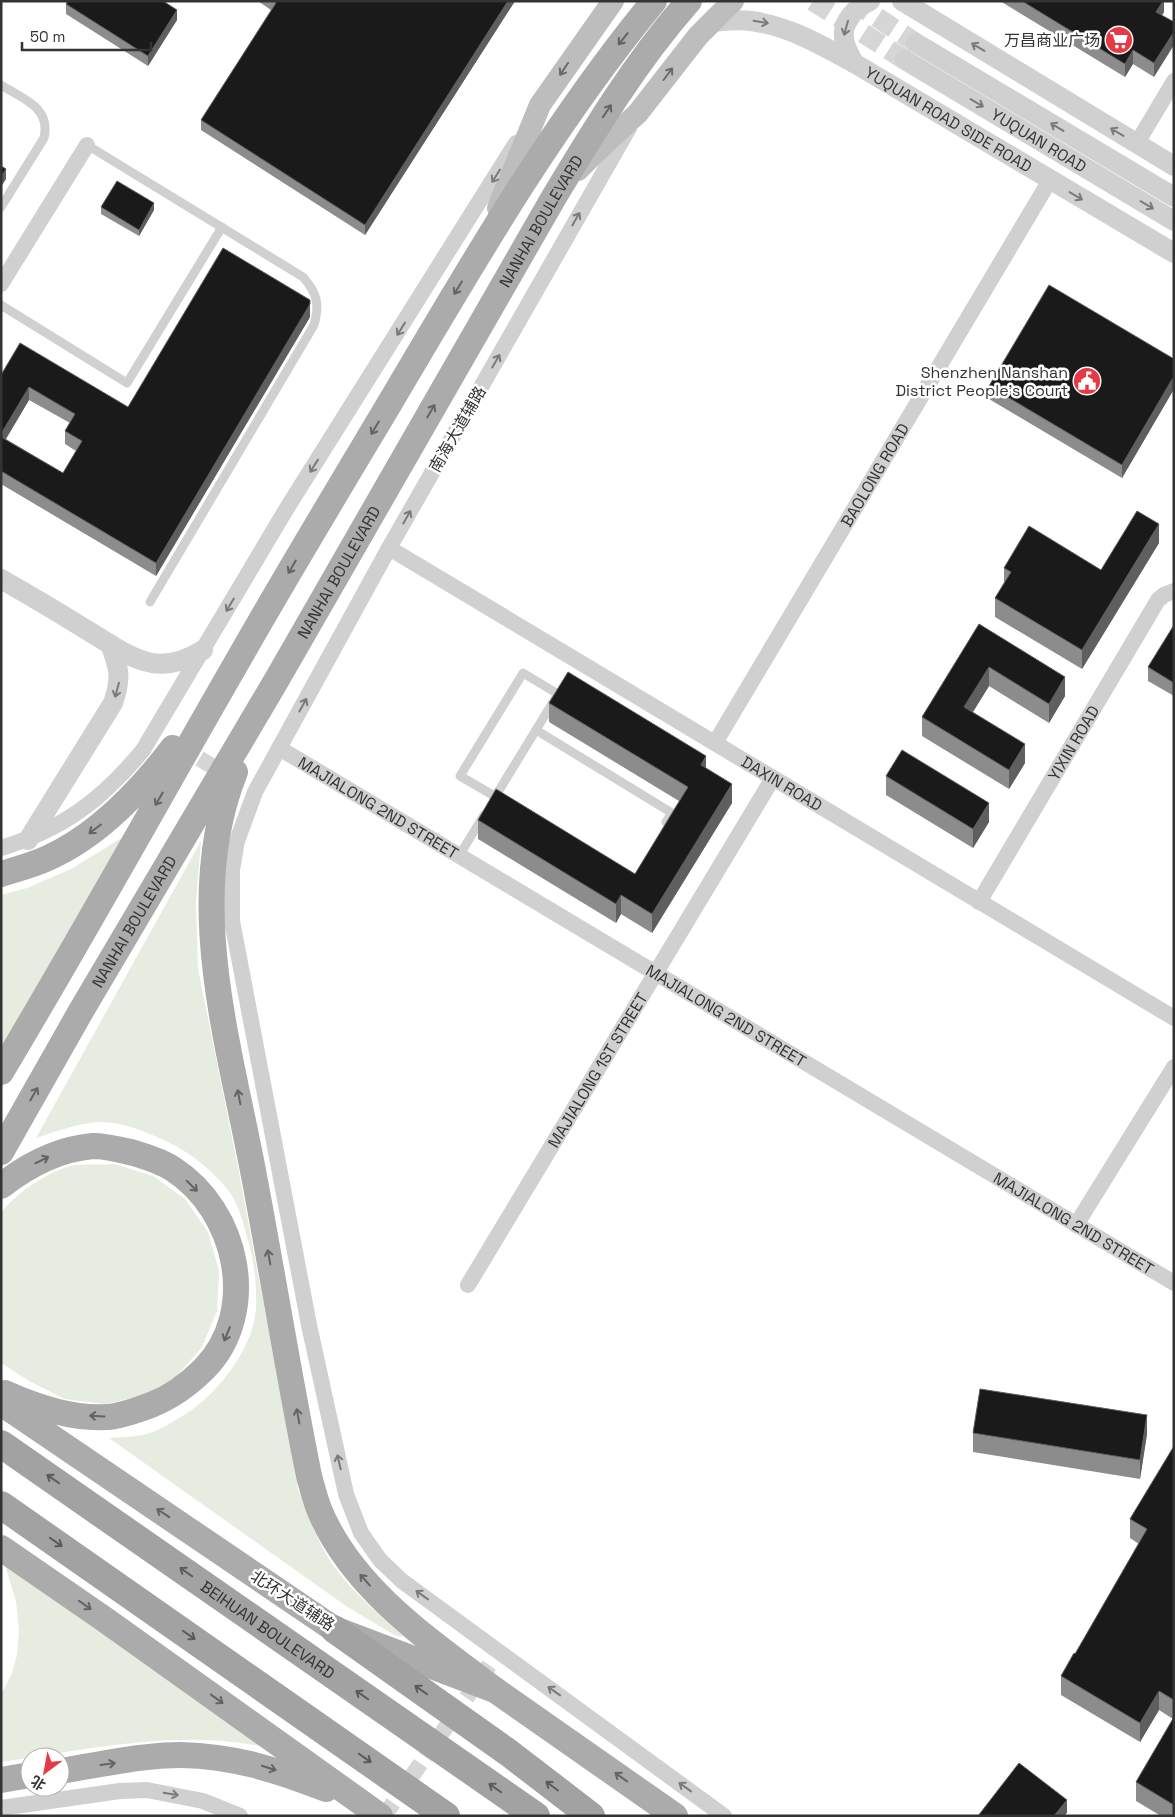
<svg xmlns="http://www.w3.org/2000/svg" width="1175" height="1817" font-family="'Space Grotesk','Noto Sans SC',sans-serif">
	<rect width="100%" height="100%" fill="#fff"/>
	<g fill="#e6ecdf">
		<path d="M 123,837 L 1,1048 L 1,895 L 27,888 L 71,869 Z"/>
		<path d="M 201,841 L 196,901 L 198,969 L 237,1162 L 298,1489 C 309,1518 319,1547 338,1572 C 358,1597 381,1617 404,1637 L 396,1636 L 346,1606 L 109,1438 C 121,1437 132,1437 143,1435 C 158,1432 172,1422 184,1415 C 217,1395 254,1348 256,1308 C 257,1285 254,1258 247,1237 C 243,1222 239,1207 231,1194 C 213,1170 191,1153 164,1140 C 144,1131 120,1121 98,1122 C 77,1124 56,1131 36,1138 Z"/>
		<path d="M 114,1164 L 153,1176 L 185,1199 L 208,1232 L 219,1271 L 217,1311 L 202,1347 L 176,1377 L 142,1396 L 104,1404 L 65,1399 L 29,1381 L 1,1363 L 1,1213 C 16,1193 51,1169 75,1165 C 88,1164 101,1165 114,1164 Z"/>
		<path d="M 4,1562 L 270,1748 C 180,1728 90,1749 1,1762 L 1,1695 L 12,1673 L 17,1655 L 19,1630 L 16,1601 Z"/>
	</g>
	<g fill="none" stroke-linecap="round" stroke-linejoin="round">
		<g stroke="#d6d6d6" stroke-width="16" stroke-dasharray="16 8" stroke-linecap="butt">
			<path d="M 179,746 L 228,776"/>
			<path d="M 384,1816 L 490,1664"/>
		</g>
		<g stroke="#d6d6d6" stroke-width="20" stroke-dasharray="20 10" stroke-linecap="butt">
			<path d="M 813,1 L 905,60"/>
			<path d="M 852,1 L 916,43"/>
		</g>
		<g stroke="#d0d0d0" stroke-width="9">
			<path d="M 1,85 C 23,99 51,107 44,138 L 1,207"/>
			<path d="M 87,145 L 303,277 C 317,293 320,304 314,325 L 150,602"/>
			<path d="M 1,305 L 127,383 L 222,227"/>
			<path d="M 536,730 L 672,813 L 666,822"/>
			<path d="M 494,799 L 495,797 L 558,694 L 523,673 L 460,776 L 503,801"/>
			<path d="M 459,856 L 484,815"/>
		</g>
		<g stroke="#d0d0d0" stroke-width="16">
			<path d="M 629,128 L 389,548 L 255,792 L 237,841 L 232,870 L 232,921 L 309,1325 L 346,1494 L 361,1533 L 380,1560 L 402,1581 L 724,1816"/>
			<path d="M 1137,143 L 1174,81"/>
			<path d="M 1,284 L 87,145"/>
			<path id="s1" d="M 389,548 L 1174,1018"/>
			<path id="s2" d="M 715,743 L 1050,180"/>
			<path id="s3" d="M 279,748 L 1174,1283"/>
			<path d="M 1,848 C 63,829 102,800 143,750 L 287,508 L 516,143"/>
			<path id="s4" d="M 979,902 L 1158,600 L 1164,595 L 1174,591"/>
			<path d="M 1076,1225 L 1174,1067"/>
			<path id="s5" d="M 468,1285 L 773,778"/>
			<path d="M 1,1808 L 120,1791 L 147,1790 L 203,1801 L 240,1816"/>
		</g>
		<g stroke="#d0d0d0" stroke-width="20">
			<path d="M 902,1 L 1174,166"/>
			<path id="s6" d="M 712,22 C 725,21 738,19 751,21 C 789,26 821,45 854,63 L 1174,253"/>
			<path d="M 916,43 L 1174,197"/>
			<path id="s7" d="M 905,60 L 1174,221"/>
			<path d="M 854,63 C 850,55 844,46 844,37 C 842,21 856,7 870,1"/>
			<path d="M 1,579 C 31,596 61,614 90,632 C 109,643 130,659 152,663 C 171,666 187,660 203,650"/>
			<path d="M 28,840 L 113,703 C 122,678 119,667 110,644"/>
		</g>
		<g stroke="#bdbdbd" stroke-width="22">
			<path d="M 578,170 L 598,150 L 638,113 L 698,36 L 733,1"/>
			<path d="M 498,208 L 540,105 L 613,1"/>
		</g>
		<g stroke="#ababab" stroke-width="26">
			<path d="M 235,772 C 183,901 230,1046 254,1176 C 273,1276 289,1377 309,1476 C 312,1487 315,1499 319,1509 C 351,1588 430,1641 495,1690"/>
			<path d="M 1,874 C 17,869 33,865 48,858 C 99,835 140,791 173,748"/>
			<path d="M 1,1072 C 82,937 158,799 237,662 C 287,574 339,488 391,401 C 472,264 552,125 654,1"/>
			<path id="s8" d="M 1,1152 L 81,1011 L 276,681 L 554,197 C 595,129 636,61 689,1"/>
			<path d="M 1,1186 C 29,1164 58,1149 93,1146 C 107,1146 121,1150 134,1153 C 147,1157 161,1161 173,1169 C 238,1211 260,1312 204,1369 C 188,1385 171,1397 151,1405 C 137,1410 122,1416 107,1417 C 73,1419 36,1407 5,1393"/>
			<path d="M 1,1403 L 334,1629 L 495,1690 L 675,1816"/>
			<path d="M 1,1548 L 104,1619 L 380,1816"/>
			<path d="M 60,1771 C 100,1765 141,1755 181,1755 C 233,1756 278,1770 326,1789"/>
			<path d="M 1,1780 L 30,1775"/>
		</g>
		<g stroke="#a2a2a2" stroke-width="28">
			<path id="s9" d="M 1,1444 L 536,1816"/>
			<path d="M 1,1505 L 446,1816"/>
			<path d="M 334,1629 L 509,1753 L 591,1816"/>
		</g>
	</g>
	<g fill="#8c8c8c" fill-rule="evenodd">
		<path d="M 258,1 L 515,1 L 365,235 L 201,130 L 201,120 L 271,10 Z"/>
		<path d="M 1000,1 L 1164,1 L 1164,12 L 1162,15 L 1154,77 L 1133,64 L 1125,77 Z"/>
		<path d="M 66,4 L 177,20 L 148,66 L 66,14 Z"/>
		<path d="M 101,207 L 154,210 L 139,236 L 101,214 Z"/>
		<path d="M 310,313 L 310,317 L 156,576 L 1,484 L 1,375 L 128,407 ZM 29,400 L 70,423 L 65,431 L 65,444 L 76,451 L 63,473 L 6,439 Z"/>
		<path d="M 1174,359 L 1174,389 L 1122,478 L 989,399 L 989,386 Z"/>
		<path d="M 1159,543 L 1082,669 L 995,617 L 995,598 L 1004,583 L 1004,568 L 1101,570 Z"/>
		<path d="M 979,624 L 1065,696 L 1049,723 L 989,686 L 973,712 L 1025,763 L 1009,789 L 922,736 L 922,717 Z"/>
		<path d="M 1174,625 L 1174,696 L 1148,681 L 1148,667 Z"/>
		<path d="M 549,703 L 706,768 L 732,803 L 652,933 L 621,914 L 616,923 L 478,839 L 478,820 L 635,874 L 679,801 L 549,722 Z"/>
		<path d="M 886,776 L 989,822 L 973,848 L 886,795 Z"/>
		<path d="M 973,1433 L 1147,1434 L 1140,1479 L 973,1452 Z"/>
		<path d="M 1174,1446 L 1174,1816 L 1161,1816 L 1136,1801 L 1136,1782 L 1173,1719 L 1159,1710 L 1140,1742 L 1061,1695 L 1061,1676 L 1075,1654 L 1139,1544 L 1130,1538 L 1130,1519 Z"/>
	</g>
	<g fill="#5f5f5f">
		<path d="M 508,1 L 515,1 L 365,235 L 365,225 Z"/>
		<path d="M 1163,1 L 1164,1 L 1164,12 L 1156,25 L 1156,12 Z"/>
		<path d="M 177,10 L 177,20 L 148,66 L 148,56 Z"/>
		<path d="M 1174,32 L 1174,45 L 1154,77 L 1154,63 Z"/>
		<path d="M 1133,50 L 1133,64 L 1125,77 L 1125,64 Z"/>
		<path d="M 6,169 L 6,179 L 1,187 L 1,177 Z"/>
		<path d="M 154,203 L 154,210 L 139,236 L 139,230 Z"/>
		<path d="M 310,300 L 310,317 L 156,576 L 156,563 Z"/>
		<path d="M 1174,376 L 1174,389 L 1122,478 L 1122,465 Z"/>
		<path d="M 29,387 L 29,400 L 1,447 L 1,434 Z"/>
		<path d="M 1159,524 L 1159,543 L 1082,669 L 1082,650 Z"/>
		<path d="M 989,667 L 989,686 L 964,726 L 964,707 Z"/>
		<path d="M 1065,677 L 1065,696 L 1049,723 L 1049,704 Z"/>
		<path d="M 1025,744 L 1025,763 L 1009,789 L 1009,770 Z"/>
		<path d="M 706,756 L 706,775 L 701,765 Z"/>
		<path d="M 732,784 L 732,803 L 652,933 L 652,914 Z"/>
		<path d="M 989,803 L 989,822 L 973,848 L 973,829 Z"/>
		<path d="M 621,895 L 621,914 L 616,923 L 616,904 Z"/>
		<path d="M 1147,1415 L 1147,1434 L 1140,1479 L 1140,1460 Z"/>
		<path d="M 1159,1691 L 1159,1710 L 1140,1742 L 1140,1723 Z"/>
		<path d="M 1067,1800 L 1067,1813 L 1064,1816 L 1054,1816 Z"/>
	</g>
	<g fill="#1a1a1a" stroke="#5f5f5f">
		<path d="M 68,1 L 163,1 L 177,10 L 148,56 L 66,4 Z"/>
		<path d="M 273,1 L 508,1 L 365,225 L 201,120 L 276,3 Z"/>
		<path d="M 1022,1 L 1163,1 L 1156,12 L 1174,22 L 1174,32 L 1154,63 L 1133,50 L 1125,64 Z"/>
		<path d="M 1,166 L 6,169 L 1,177 Z"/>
		<path d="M 117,181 L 154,203 L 139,230 L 101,207 Z"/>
		<path d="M 223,248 L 310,300 L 310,304 L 156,563 L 1,471 L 1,437 L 63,473 L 82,441 L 65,431 L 75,414 L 29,387 L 1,434 L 1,375 L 20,343 L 128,407 Z"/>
		<path d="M 1049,285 L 1174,359 L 1174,376 L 1122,465 L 989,386 Z"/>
		<path d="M 1137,511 L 1159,524 L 1082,650 L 995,598 L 1011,572 L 1004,568 L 1029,526 L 1101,570 Z"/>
		<path d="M 979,624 L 1065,677 L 1049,704 L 989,667 L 964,707 L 1025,744 L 1009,770 L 922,717 Z"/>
		<path d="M 1174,625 L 1174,683 L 1148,667 Z"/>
		<path d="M 568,672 L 706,756 L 701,765 L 732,784 L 652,914 L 621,895 L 616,904 L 478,820 L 496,789 L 635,874 L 688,787 L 549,703 Z"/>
		<path d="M 902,750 L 989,803 L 973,829 L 886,776 Z"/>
		<path d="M 980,1389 L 1147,1415 L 1140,1460 L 973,1433 Z"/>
		<path d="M 1174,1446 L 1174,1700 L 1159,1691 L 1140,1723 L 1061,1676 L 1074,1653 L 1075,1654 L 1147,1529 L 1130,1519 Z"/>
		<path d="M 1174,1717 L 1174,1805 L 1136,1782 Z"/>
		<path d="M 1019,1763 L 1067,1800 L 1054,1816 L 978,1816 Z"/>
	</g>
	<defs><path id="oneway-shaft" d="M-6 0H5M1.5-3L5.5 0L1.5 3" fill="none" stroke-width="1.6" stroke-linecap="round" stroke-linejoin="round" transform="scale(1.25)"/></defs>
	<g stroke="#7a7a7a">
		<use href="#oneway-shaft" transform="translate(761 22) rotate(9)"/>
		<use href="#oneway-shaft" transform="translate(846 28) rotate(106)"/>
		<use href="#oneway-shaft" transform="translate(978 47) rotate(-149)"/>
		<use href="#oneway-shaft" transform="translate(977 103) rotate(31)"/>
		<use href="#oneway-shaft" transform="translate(1057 127) rotate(-149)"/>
		<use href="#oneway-shaft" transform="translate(1117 132) rotate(-149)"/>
		<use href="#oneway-shaft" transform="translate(496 176) rotate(122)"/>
		<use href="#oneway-shaft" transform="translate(1076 196) rotate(31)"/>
		<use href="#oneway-shaft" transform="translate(1147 205) rotate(31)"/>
		<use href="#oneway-shaft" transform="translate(576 219) rotate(-60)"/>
		<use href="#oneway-shaft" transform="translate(401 329) rotate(122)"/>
		<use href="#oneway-shaft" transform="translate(496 361) rotate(-60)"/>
		<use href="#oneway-shaft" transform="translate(314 466) rotate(122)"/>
		<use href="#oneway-shaft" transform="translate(407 517) rotate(-60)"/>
		<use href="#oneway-shaft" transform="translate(230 605) rotate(121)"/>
		<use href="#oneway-shaft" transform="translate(117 690) rotate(105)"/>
		<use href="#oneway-shaft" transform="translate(303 705) rotate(-61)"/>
		<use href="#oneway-shaft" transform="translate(339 1462) rotate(-103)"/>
		<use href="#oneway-shaft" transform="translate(422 1595) rotate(-144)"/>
		<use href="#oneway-shaft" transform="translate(554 1691) rotate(-144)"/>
		<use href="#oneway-shaft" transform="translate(685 1787) rotate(-144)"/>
		<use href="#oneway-shaft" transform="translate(171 1794) rotate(10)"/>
	</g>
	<g stroke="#636363">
		<use href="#oneway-shaft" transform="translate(623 39) rotate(129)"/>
		<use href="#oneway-shaft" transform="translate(607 111) rotate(-56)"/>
		<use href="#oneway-shaft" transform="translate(458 288) rotate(121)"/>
		<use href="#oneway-shaft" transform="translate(431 411) rotate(-60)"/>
		<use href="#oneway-shaft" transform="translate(375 428) rotate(121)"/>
		<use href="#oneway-shaft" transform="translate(292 567) rotate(120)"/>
		<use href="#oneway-shaft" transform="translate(159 799) rotate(120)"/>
		<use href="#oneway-shaft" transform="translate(95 829) rotate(143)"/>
		<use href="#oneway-shaft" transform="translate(34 1094) rotate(-60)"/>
		<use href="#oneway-shaft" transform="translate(239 1097) rotate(-101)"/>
		<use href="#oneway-shaft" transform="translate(42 1160) rotate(-26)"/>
		<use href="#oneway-shaft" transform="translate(192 1186) rotate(45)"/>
		<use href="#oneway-shaft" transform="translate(269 1257) rotate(-100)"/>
		<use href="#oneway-shaft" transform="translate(227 1334) rotate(113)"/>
		<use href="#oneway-shaft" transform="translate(97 1416) rotate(-177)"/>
		<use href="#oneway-shaft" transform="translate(298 1416) rotate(-100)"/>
		<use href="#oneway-shaft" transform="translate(163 1513) rotate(-146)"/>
		<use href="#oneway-shaft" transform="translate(365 1580) rotate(-132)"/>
		<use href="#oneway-shaft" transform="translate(85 1605) rotate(35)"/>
		<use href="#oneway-shaft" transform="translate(217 1699) rotate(36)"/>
		<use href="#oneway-shaft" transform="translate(108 1764) rotate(-8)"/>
		<use href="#oneway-shaft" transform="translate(269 1768) rotate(18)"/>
		<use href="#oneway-shaft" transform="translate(621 1777) rotate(-144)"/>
	</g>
	<g stroke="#6a6a6a">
		<use href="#oneway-shaft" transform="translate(564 69) rotate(124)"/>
		<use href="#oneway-shaft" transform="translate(668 74) rotate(-53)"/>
	</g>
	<g stroke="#5a5a5a">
		<use href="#oneway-shaft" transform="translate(53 1479) rotate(-145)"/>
		<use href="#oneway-shaft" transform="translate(56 1542) rotate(35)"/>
		<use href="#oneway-shaft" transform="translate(186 1572) rotate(-145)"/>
		<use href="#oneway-shaft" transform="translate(189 1635) rotate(35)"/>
		<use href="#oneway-shaft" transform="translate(421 1690) rotate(-145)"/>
		<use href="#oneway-shaft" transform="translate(362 1695) rotate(-145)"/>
		<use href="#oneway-shaft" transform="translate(365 1758) rotate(35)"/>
		<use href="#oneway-shaft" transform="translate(552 1786) rotate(-143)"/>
		<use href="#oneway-shaft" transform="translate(495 1788) rotate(-145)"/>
	</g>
	<defs>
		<symbol id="supermarket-disc" viewBox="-11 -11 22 22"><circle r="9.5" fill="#e63946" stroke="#fff"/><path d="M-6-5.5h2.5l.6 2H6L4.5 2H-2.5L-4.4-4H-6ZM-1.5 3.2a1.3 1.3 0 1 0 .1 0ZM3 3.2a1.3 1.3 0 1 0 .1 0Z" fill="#fff"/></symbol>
		<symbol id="civic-disc" viewBox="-11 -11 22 22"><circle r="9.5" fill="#e63946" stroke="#fff"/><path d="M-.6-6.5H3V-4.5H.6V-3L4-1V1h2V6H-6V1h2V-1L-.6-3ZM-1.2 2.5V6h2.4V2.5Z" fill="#fff"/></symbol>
	</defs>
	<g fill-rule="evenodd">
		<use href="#supermarket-disc" x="1103" y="24" width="32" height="32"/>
		<use href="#civic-disc" x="1071" y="365" width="32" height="32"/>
	</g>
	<g text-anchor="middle" stroke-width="5" stroke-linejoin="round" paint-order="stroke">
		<g font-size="16" fill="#333" stroke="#fff" text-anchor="end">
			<text x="1100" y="46">万昌商业广场</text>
			<text x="1068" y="378">Shenzhen Nanshan<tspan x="1068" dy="18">District People's Court</tspan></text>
		</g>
		<g font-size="16" fill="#333" stroke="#fff">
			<text dy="6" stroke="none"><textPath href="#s6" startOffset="261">YUQUAN ROAD SIDE ROAD</textPath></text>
			<text dy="6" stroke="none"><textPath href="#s7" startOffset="156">YUQUAN ROAD</textPath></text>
			<text dy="6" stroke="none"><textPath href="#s8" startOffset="1076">NANHAI BOULEVARD</textPath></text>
			<text transform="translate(457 429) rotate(-60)" y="6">南海大道辅路</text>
			<text dy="6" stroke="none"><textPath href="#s2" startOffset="312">BAOLONG ROAD</textPath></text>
			<text dy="6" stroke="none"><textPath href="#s8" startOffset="671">NANHAI BOULEVARD</textPath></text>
			<text dy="6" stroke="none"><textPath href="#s4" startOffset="185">YIXIN ROAD</textPath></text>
			<text dy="6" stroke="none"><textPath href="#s1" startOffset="458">DAXIN ROAD</textPath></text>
			<text dy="6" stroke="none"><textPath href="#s3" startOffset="116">MAJIALONG 2ND STREET</textPath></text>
			<text dy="6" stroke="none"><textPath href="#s8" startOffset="266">NANHAI BOULEVARD</textPath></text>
			<text dy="6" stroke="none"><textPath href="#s3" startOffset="521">MAJIALONG 2ND STREET</textPath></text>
			<text dy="6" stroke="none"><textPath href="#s5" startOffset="251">MAJIALONG 1ST STREET</textPath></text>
			<text dy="6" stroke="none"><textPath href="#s3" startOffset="926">MAJIALONG 2ND STREET</textPath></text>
			<text transform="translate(293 1600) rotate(33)" y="6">北环大道辅路</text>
			<text dy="6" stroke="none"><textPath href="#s9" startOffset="325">BEIHUAN BOULEVARD</textPath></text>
		</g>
	</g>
	<rect width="1175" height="1817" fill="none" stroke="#333333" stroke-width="5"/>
	<g transform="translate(45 1772) rotate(212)"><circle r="24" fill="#ffffff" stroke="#adadad"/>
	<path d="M0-4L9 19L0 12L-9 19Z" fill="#e63946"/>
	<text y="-8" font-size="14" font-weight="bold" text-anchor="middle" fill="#333333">北</text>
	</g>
	<path d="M22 42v8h129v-8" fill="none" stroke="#333333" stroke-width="2.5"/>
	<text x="30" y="42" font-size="15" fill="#333333" stroke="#ffffff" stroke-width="4" paint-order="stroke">50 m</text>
</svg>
